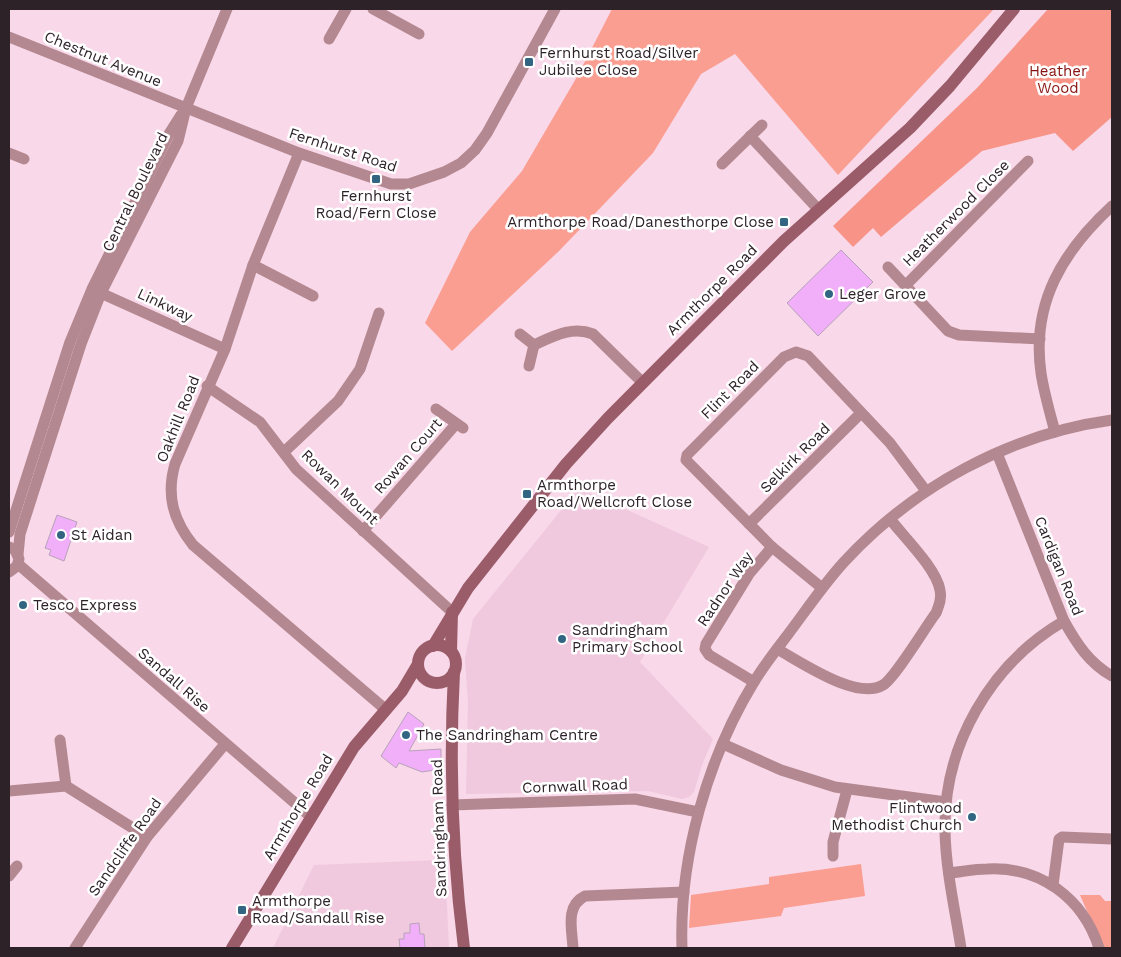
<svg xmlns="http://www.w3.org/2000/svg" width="1121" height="957" font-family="'Work Sans',sans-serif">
	<rect width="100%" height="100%" fill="#f8d8e9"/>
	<g fill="#f0c9de">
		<path d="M 579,488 L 709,547 L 640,662 L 713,739 L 702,765 L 694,792 L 689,797 L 682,799 L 648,791 L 466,794 L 468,703 L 465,658 L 473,619 Z"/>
		<path d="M 441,860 L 445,864 L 449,948 L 273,948 L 314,865 Z"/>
	</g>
	<g fill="#fb9e92">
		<path d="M 612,9 L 994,9 L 838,175 L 735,54 L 701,74 L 653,153 L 559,251 L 452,351 L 425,323 L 470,232 L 522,171 L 578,75 Z"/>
		<path d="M 861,864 L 865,896 L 784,908 L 781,916 L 689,928 L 691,895 L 769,884 L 769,877 Z"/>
		<path d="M 1080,895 L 1100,895 L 1105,901 L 1112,901 L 1112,948 L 1103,948 Z"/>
	</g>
	<path fill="#f79487" d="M 1048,9 L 1112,9 L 1112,117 L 1073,151 L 1055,133 L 982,151 L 881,237 L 873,228 L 853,247 L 833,226 L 977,88 Z"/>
	<g fill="#f1aff9" stroke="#b8a2ba">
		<path d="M 841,250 L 873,282 L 818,336 L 787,303 Z"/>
		<path d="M 57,515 L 77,522 L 64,561 L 49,555 L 51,550 L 45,548 Z"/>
		<path d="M 408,712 L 424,724 L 409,751 L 441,749 L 441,769 L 422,772 L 399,763 L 396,768 L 381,756 Z"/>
		<path d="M 419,923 L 420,934 L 424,934 L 425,948 L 400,948 L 399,939 L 404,939 L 404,933 L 410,933 L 410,924 Z"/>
	</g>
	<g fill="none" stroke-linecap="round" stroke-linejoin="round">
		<g stroke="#b48890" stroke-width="11">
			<path d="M 373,9 L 419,34"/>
			<path d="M 9,37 L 299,153 L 391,184 L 409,184 L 444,172 L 461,163 L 475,150 L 487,133 L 555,9"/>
			<path d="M 329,39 L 346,9"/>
			<path d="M 750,136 L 818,209"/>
			<path d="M 9,153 L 24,159"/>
			<path d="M 299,153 L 253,265 L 225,349 L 175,464 C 166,495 173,520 193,545 L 385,709"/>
			<path d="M 722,164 L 762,125"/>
			<path d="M 253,265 L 313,296"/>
			<path d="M 888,267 L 948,331 L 959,335 L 1040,339"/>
			<path d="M 905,286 L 1028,161"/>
			<path d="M 94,290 L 225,349"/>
			<path d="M 520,334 L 534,345 L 529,366"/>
			<path d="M 534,345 C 554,336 572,326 593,334 L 642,382"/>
			<path d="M 207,386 L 260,422 L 296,469 L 452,612"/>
			<path d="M 436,409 L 463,428"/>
			<path d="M 1055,432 C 1050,413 1044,393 1041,373 C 1031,303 1063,251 1112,206"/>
			<path d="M 284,452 L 338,401 L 360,369 L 379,313"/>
			<path d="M 997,453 L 1064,621 C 1077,644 1089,663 1112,676"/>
			<path d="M 749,524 L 861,413"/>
			<path d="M 363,531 L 456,424"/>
			<path d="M 9,532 L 70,342 L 92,289 L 169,134 L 181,115"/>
			<path d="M 9,547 L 15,550 L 19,559 L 17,566 L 9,572"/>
			<path d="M 18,555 L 20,534 L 81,344 L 101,293 L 178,141 L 186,108 L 227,9"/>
			<path d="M 18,564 L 310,816"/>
			<path d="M 822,588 L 772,547 L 686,460 L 687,455 L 784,357 L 796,352 L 808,356 L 890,443 L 926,491"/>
			<path d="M 777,649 C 801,662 857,701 883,685 C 895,678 926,626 936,613 C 939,605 942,598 940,590 C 936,568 904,537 890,519"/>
			<path d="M 754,682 L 709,655 L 705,649 L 706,644 L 749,574 L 772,547"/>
			<path d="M 60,740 L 66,786"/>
			<path d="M 723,744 L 781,770 L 835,787 L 946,802"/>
			<path d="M 9,791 L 66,786 L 147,837"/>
			<path d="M 452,805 L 635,799 L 698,812"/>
			<path d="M 833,856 L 833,842 L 847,790"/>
			<path d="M 949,873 C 961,872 974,869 987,869 C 1040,866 1083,898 1099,948"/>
			<path d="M 9,876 L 17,866"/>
			<path d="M 1053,885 L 1059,839 L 1062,837 L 1112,839"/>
			<path d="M 75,948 L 147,837 L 225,744"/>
			<path d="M 573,948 C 572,929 565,906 585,896 L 684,892"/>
			<path d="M 682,948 C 679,858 707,759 754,682 C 764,665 777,649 789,633 C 807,609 824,584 844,562 C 914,486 1010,434 1112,420"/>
			<path d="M 961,948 C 955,910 946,871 945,832 C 943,746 990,664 1064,621"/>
		</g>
		<g stroke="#9a5c69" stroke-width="12">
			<circle cx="437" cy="664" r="19"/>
			<path d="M 433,646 L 468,588 L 566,464 L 608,418 L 784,241 L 910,128 L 950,86 L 1014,9"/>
			<path d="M 451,651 L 452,612"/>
			<path d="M 454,672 C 449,766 452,854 464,948"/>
			<path d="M 232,948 L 354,747 L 402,691 L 418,664"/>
		</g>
	</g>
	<g fill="#326582" stroke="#fff" stroke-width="2">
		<rect x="524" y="57" width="10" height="10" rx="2.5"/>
		<rect x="371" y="174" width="10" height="10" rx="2.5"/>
		<rect x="779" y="217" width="10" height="10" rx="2.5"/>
		<circle cx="829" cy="294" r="5"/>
		<rect x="522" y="489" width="10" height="10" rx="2.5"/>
		<circle cx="61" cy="535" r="5"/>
		<circle cx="23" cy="605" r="5"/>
		<circle cx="562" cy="639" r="5"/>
		<circle cx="406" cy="735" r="5"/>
		<circle cx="972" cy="817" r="5"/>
		<rect x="237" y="905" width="10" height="10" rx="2.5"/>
	</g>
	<g text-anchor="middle" stroke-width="5" stroke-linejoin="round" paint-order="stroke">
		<g font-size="15" fill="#2d2228" stroke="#fff" text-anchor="start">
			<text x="539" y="58">Fernhurst Road/Silver<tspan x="539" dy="17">Jubilee Close</tspan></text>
			<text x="376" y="201" text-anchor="middle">Fernhurst<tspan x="376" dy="17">Road/Fern Close</tspan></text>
			<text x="774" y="227" text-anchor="end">Armthorpe Road/Danesthorpe Close</text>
			<text x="839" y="299">Leger Grove</text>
			<text x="537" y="490">Armthorpe<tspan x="537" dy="17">Road/Wellcroft Close</tspan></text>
			<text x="71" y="540">St Aidan</text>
			<text x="33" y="610">Tesco Express</text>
			<text x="572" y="635">Sandringham<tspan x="572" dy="17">Primary School</tspan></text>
			<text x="416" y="740">The Sandringham Centre</text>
			<text x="962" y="813" text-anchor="end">Flintwood<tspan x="962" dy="17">Methodist Church</tspan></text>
			<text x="252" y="906">Armthorpe<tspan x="252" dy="17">Road/Sandall Rise</tspan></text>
		</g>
		<g font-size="15" fill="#2d2228" stroke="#fff">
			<text transform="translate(103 59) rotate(22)" y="5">Chestnut Avenue</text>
			<text transform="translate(343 150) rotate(18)" y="5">Fernhurst Road</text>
			<text transform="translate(135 192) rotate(-64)" y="5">Central Boulevard</text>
			<text transform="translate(956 213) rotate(-45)" y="5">Heatherwood Close</text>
			<text transform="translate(712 290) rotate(-45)" y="5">Armthorpe Road</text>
			<text transform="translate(165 305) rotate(25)" y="5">Linkway</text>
			<text transform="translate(730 390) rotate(-45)" y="5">Flint Road</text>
			<text transform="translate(178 419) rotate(-68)" y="5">Oakhill Road</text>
			<text transform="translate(408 456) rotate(-49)" y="5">Rowan Court</text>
			<text transform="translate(795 458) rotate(-45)" y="5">Selkirk Road</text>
			<text transform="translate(340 487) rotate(44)" y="5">Rowan Mount</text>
			<text transform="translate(1059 566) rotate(68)" y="5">Cardigan Road</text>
			<text transform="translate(725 589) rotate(-56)" y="5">Radnor Way</text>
			<text transform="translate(174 680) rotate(41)" y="5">Sandall Rise</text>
			<text transform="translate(575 786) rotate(-2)" y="5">Cornwall Road</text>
			<text transform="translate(298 807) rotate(-59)" y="5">Armthorpe Road</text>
			<text transform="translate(439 828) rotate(-92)" y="5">Sandringham Road</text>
			<text transform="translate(125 847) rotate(-55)" y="5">Sandcliffe Road</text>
		</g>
		<g font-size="15" fill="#881210" stroke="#fff">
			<text x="1058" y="76">Heather<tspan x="1058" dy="17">Wood</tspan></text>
		</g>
	</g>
	<rect width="1121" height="957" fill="none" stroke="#2d2228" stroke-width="20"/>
</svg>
